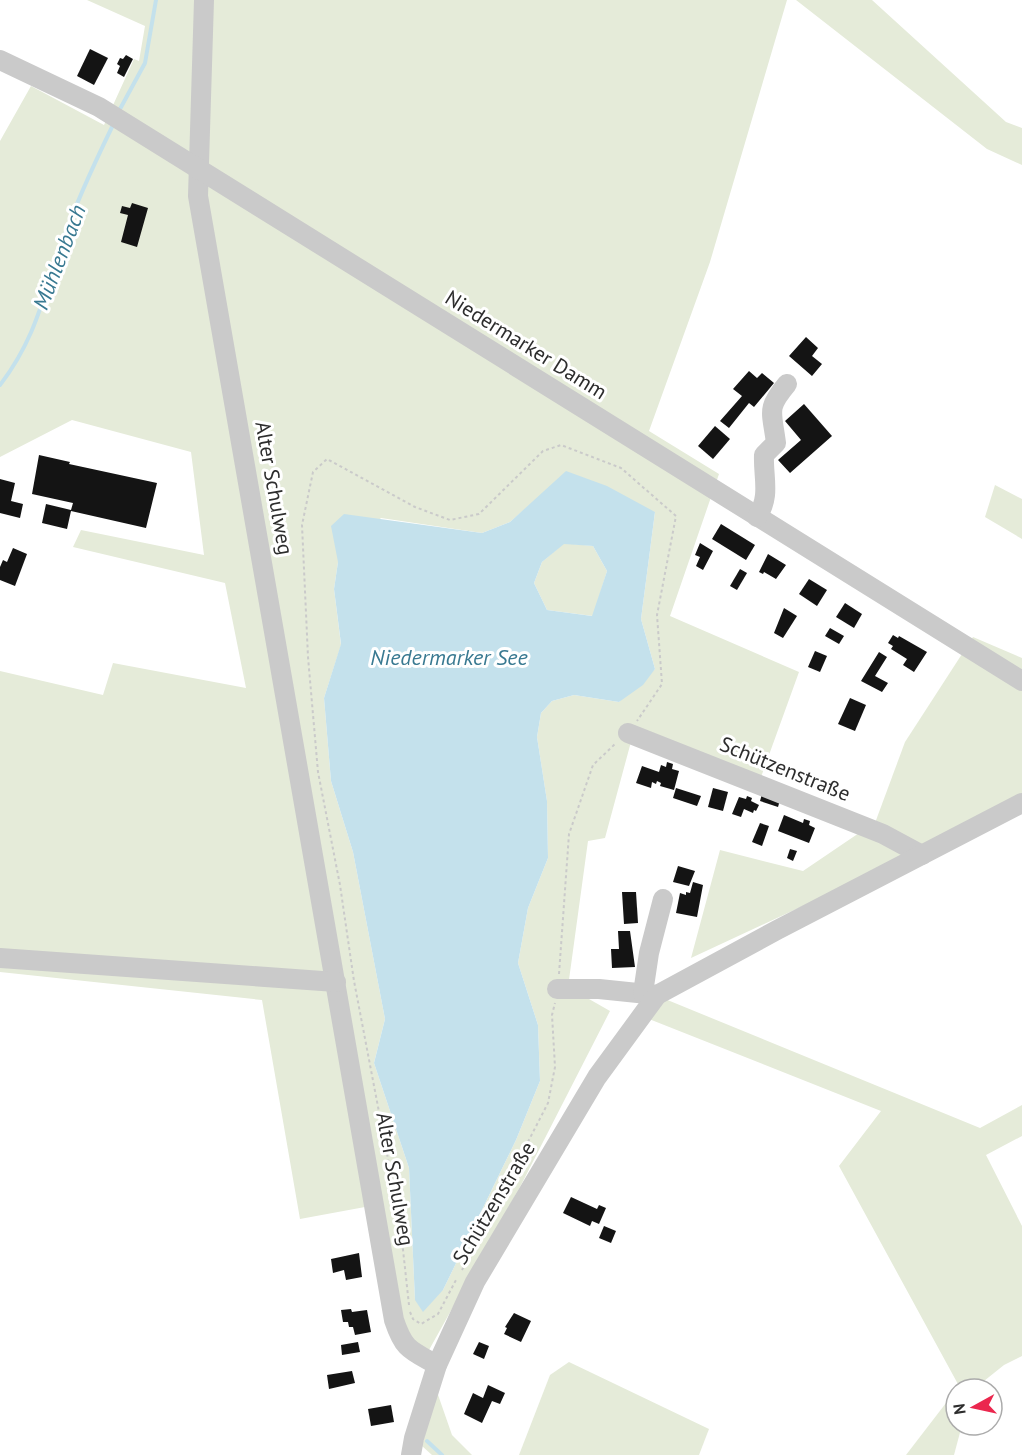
<svg xmlns="http://www.w3.org/2000/svg" width="1022" height="1455" font-family="'PT Sans',sans-serif">
	<rect width="100%" height="100%" fill="#fff"/>
	<g fill="#e5ebd9" fill-rule="evenodd">
		<path d="M 87,0 L 787,0 L 710,262 L 649,431 L 719,474 L 670,616 L 799,672 L 761,777 L 635,727 L 605,838 L 588,841 L 568,987 L 610,1011 L 521,1185 L 429,1350 L 387,1328 L 365,1207 L 300,1219 L 262,1000 L 0,972 L 0,671 L 103,695 L 113,663 L 246,688 L 225,583 L 73,547 L 81,530 L 204,555 L 191,452 L 72,420 L 0,457 L 0,141 L 31,86 L 104,125 L 134,59 L 139,61 L 145,26 ZM 533,502 L 655,512 L 641,619 L 655,669 L 619,702 L 574,695 L 552,701 L 541,713 L 537,737 L 547,801 L 548,858 L 528,908 L 518,963 L 538,1025 L 540,1081 L 516,1140 L 443,1290 L 415,1300 L 409,1168 L 374,1063 L 385,1019 L 353,852 L 331,781 L 324,698 L 341,645 L 334,589 L 338,562 L 381,518 L 482,533 L 510,522 Z"/>
		<path d="M 796,0 L 872,0 L 1006,122 L 1022,128 L 1022,165 L 987,149 Z"/>
		<path d="M 995,485 L 1022,499 L 1022,539 L 985,517 Z"/>
		<path d="M 564,543 L 593,546 L 607,571 L 593,616 L 547,610 L 534,583 L 542,562 Z"/>
		<path d="M 973,637 L 1022,658 L 1022,794 L 919,847 L 875,823 L 905,742 Z"/>
		<path d="M 862,831 L 910,856 L 691,958 L 720,850 L 803,871 Z"/>
		<path d="M 665,999 L 980,1128 L 1022,1105 L 1022,1136 L 986,1155 L 1022,1226 L 1022,1356 L 1004,1365 L 974,1389 L 957,1389 L 959,1386 L 839,1166 L 881,1111 L 649,1019 Z"/>
		<path d="M 569,1362 L 709,1429 L 699,1455 L 519,1455 L 550,1375 Z"/>
		<path d="M 436,1389 L 452,1435 L 472,1455 L 432,1455 L 422,1446 Z"/>
		<path d="M 956,1390 L 956,1425 L 962,1425 L 954,1455 L 906,1455 Z"/>
	</g>
	<path fill="#c4e1ec" fill-rule="evenodd" d="M 566,471 L 607,486 L 655,512 L 641,619 L 655,669 L 643,685 L 619,702 L 574,695 L 552,701 L 541,713 L 537,737 L 547,801 L 548,858 L 528,908 L 518,963 L 538,1025 L 540,1081 L 516,1140 L 443,1290 L 423,1312 L 415,1300 L 409,1168 L 374,1063 L 385,1019 L 353,852 L 331,781 L 324,698 L 341,644 L 334,589 L 338,562 L 331,526 L 344,514 L 482,533 L 510,522 ZM 564,544 L 593,546 L 607,571 L 592,616 L 547,610 L 534,583 L 542,562 Z"/>
	<g fill="none" stroke-linecap="round" stroke-linejoin="round">
		<g stroke="#c4e1ec" stroke-width="4">
			<path d="M 120,109 L 145,63 L 156,0"/>
			<path d="M 0,385 C 36,338 43,297 62,243 C 76,202 94,164 113,125"/>
			<path d="M 427,1441 L 442,1455"/>
		</g>
	</g>
	<g fill="#141414">
		<path d="M 90,49 L 108,58 L 94,85 L 77,76 Z"/>
		<path d="M 126,55 L 133,59 L 124,77 L 117,73 L 120,66 L 117,64 L 120,58 L 123,59 Z"/>
		<path d="M 132,203 L 148,208 L 137,247 L 121,242 L 128,215 L 120,213 L 122,206 L 130,208 Z"/>
		<path d="M 806,337 L 818,348 L 812,356 L 822,364 L 812,376 L 789,356 Z"/>
		<path d="M 749,371 L 757,378 L 762,373 L 774,383 L 754,407 L 749,403 L 729,428 L 720,421 L 742,396 L 733,389 Z"/>
		<path d="M 804,404 L 832,436 L 790,473 L 778,460 L 801,440 L 785,421 Z"/>
		<path d="M 715,426 L 730,439 L 713,459 L 698,446 Z"/>
		<path d="M 39,455 L 70,462 L 69,464 L 157,483 L 146,528 L 71,511 L 67,529 L 42,523 L 46,504 L 71,510 L 73,503 L 32,494 Z"/>
		<path d="M 0,479 L 15,483 L 11,501 L 23,504 L 20,518 L 0,513 Z"/>
		<path d="M 721,524 L 755,545 L 746,560 L 712,539 Z"/>
		<path d="M 700,543 L 713,551 L 703,570 L 696,566 L 700,557 L 695,555 Z"/>
		<path d="M 13,548 L 27,554 L 15,586 L 0,580 L 0,567 L 3,560 L 7,562 Z"/>
		<path d="M 768,554 L 786,565 L 776,579 L 764,572 L 763,574 L 759,572 Z"/>
		<path d="M 740,569 L 747,573 L 737,590 L 730,586 Z"/>
		<path d="M 809,579 L 827,590 L 817,606 L 799,594 Z"/>
		<path d="M 845,603 L 862,614 L 854,628 L 836,617 Z"/>
		<path d="M 784,608 L 797,616 L 783,638 L 774,633 Z"/>
		<path d="M 830,628 L 844,636 L 839,644 L 825,636 Z"/>
		<path d="M 893,635 L 898,638 L 899,636 L 927,652 L 914,672 L 903,665 L 907,659 L 891,649 L 893,646 L 888,643 Z"/>
		<path d="M 815,651 L 827,656 L 820,672 L 808,667 Z"/>
		<path d="M 879,652 L 887,657 L 875,676 L 888,683 L 882,692 L 861,681 Z"/>
		<path d="M 850,698 L 866,705 L 855,731 L 838,724 Z"/>
		<path d="M 667,762 L 673,764 L 672,769 L 679,771 L 674,790 L 660,786 L 661,783 L 657,781 L 656,784 L 652,782 L 651,788 L 636,783 L 642,766 L 659,772 L 661,765 L 666,767 Z"/>
		<path d="M 676,788 L 701,796 L 697,806 L 673,798 Z"/>
		<path d="M 713,788 L 728,792 L 723,811 L 708,807 Z"/>
		<path d="M 762,794 L 780,800 L 778,807 L 760,801 Z"/>
		<path d="M 747,796 L 752,798 L 751,801 L 759,805 L 756,811 L 754,810 L 753,813 L 744,809 L 741,817 L 732,814 L 739,797 L 746,799 Z"/>
		<path d="M 784,815 L 803,823 L 804,819 L 810,821 L 809,825 L 815,828 L 809,843 L 778,831 Z"/>
		<path d="M 760,823 L 769,826 L 762,846 L 752,842 Z"/>
		<path d="M 790,849 L 797,851 L 793,861 L 787,858 Z"/>
		<path d="M 678,866 L 695,871 L 689,886 L 673,882 Z"/>
		<path d="M 693,882 L 703,885 L 697,917 L 676,913 L 680,893 L 686,895 L 686,892 L 690,893 Z"/>
		<path d="M 622,892 L 636,892 L 638,923 L 624,924 Z"/>
		<path d="M 618,931 L 630,931 L 635,967 L 612,968 L 611,949 L 619,949 Z"/>
		<path d="M 571,1197 L 597,1209 L 599,1205 L 606,1208 L 599,1224 L 592,1221 L 590,1226 L 563,1213 Z"/>
		<path d="M 604,1226 L 616,1231 L 611,1243 L 599,1238 Z"/>
		<path d="M 359,1253 L 362,1277 L 346,1280 L 344,1270 L 333,1273 L 331,1259 Z"/>
		<path d="M 351,1309 L 352,1312 L 367,1310 L 371,1332 L 355,1335 L 353,1327 L 349,1327 L 348,1322 L 343,1322 L 341,1310 Z"/>
		<path d="M 514,1313 L 531,1321 L 521,1342 L 504,1334 L 507,1328 L 505,1327 Z"/>
		<path d="M 358,1342 L 360,1352 L 342,1355 L 341,1345 Z"/>
		<path d="M 479,1342 L 489,1346 L 484,1359 L 473,1354 Z"/>
		<path d="M 352,1371 L 355,1383 L 329,1389 L 327,1375 Z"/>
		<path d="M 488,1385 L 505,1393 L 500,1404 L 492,1401 L 482,1423 L 464,1414 L 473,1393 L 483,1398 Z"/>
		<path d="M 391,1405 L 394,1422 L 371,1426 L 368,1409 Z"/>
	</g>
	<g fill="none" stroke-linecap="round" stroke-linejoin="round">
		<g stroke="#cacaca" stroke-width="2" stroke-dasharray="3 3" stroke-linecap="butt">
			<path d="M 559,974 L 569,834 L 593,765 L 615,744"/>
			<path d="M 462,1270 L 548,1103 L 555,1067 L 552,1015 L 555,1003"/>
			<path d="M 409,1305 L 400,1222 L 354,981 L 340,885 L 318,772 L 308,657 L 302,525 L 313,472 L 327,459 L 415,507 L 450,520 L 479,514 L 543,451 L 561,445 L 621,468 L 676,516 L 657,615 L 662,684 L 637,721"/>
			<path d="M 410,1312 L 413,1319 L 421,1324 L 438,1314 L 456,1280"/>
		</g>
		<g stroke="#cacaca" stroke-width="20">
			<path d="M 204,0 L 198,196 L 394,1320 C 404,1350 410,1350 437,1365"/>
			<path d="M 0,60 L 99,107 L 1022,681"/>
			<path d="M 757,517 C 771,496 763,478 764,455 L 776,443 C 772,411 766,409 787,384"/>
			<path d="M 628,733 L 883,834 L 922,855"/>
			<path d="M 0,958 L 336,982"/>
			<path d="M 557,989 L 599,989 L 657,995"/>
			<path d="M 643,993 L 649,953 L 663,899"/>
			<path d="M 411,1455 L 414,1438 L 437,1365 L 475,1282 L 597,1077 L 657,995 L 777,930 L 1022,803"/>
		</g>
	</g>
	<g text-anchor="middle" stroke-width="6" stroke-linejoin="round" paint-order="stroke">
		<g font-size="21" fill="#2d2d2d" stroke="#fff">
			<text transform="translate(526 345) rotate(32)" y="7">Niedermarker Damm</text>
			<text transform="translate(274 488) rotate(80)" y="7">Alter Schulweg</text>
			<text transform="translate(785 769) rotate(22)" y="7">Schützenstraße</text>
			<text transform="translate(395 1179) rotate(80)" y="7">Alter Schulweg</text>
			<text transform="translate(494 1203) rotate(-59)" y="7">Schützenstraße</text>
		</g>
		<g font-size="22" font-style="italic" fill="#387991" stroke="#fff">
			<text transform="translate(59 257) rotate(-69)" y="8">Mühlenbach</text>
			<text x="449" y="665">Niedermarker See</text>
		</g>
	</g>
	<g transform="translate(974 1407) rotate(262)"><circle r="28" fill="#ffffff" stroke="#ababab" stroke-width="1.5"/>
	<path d="M0-4.5L10 22L0 15L-10 22Z" fill="#eb274e"/>
	<text y="-9" font-size="16" font-weight="bold" text-anchor="middle" fill="#2d2d2d">N</text>
	</g>
</svg>
